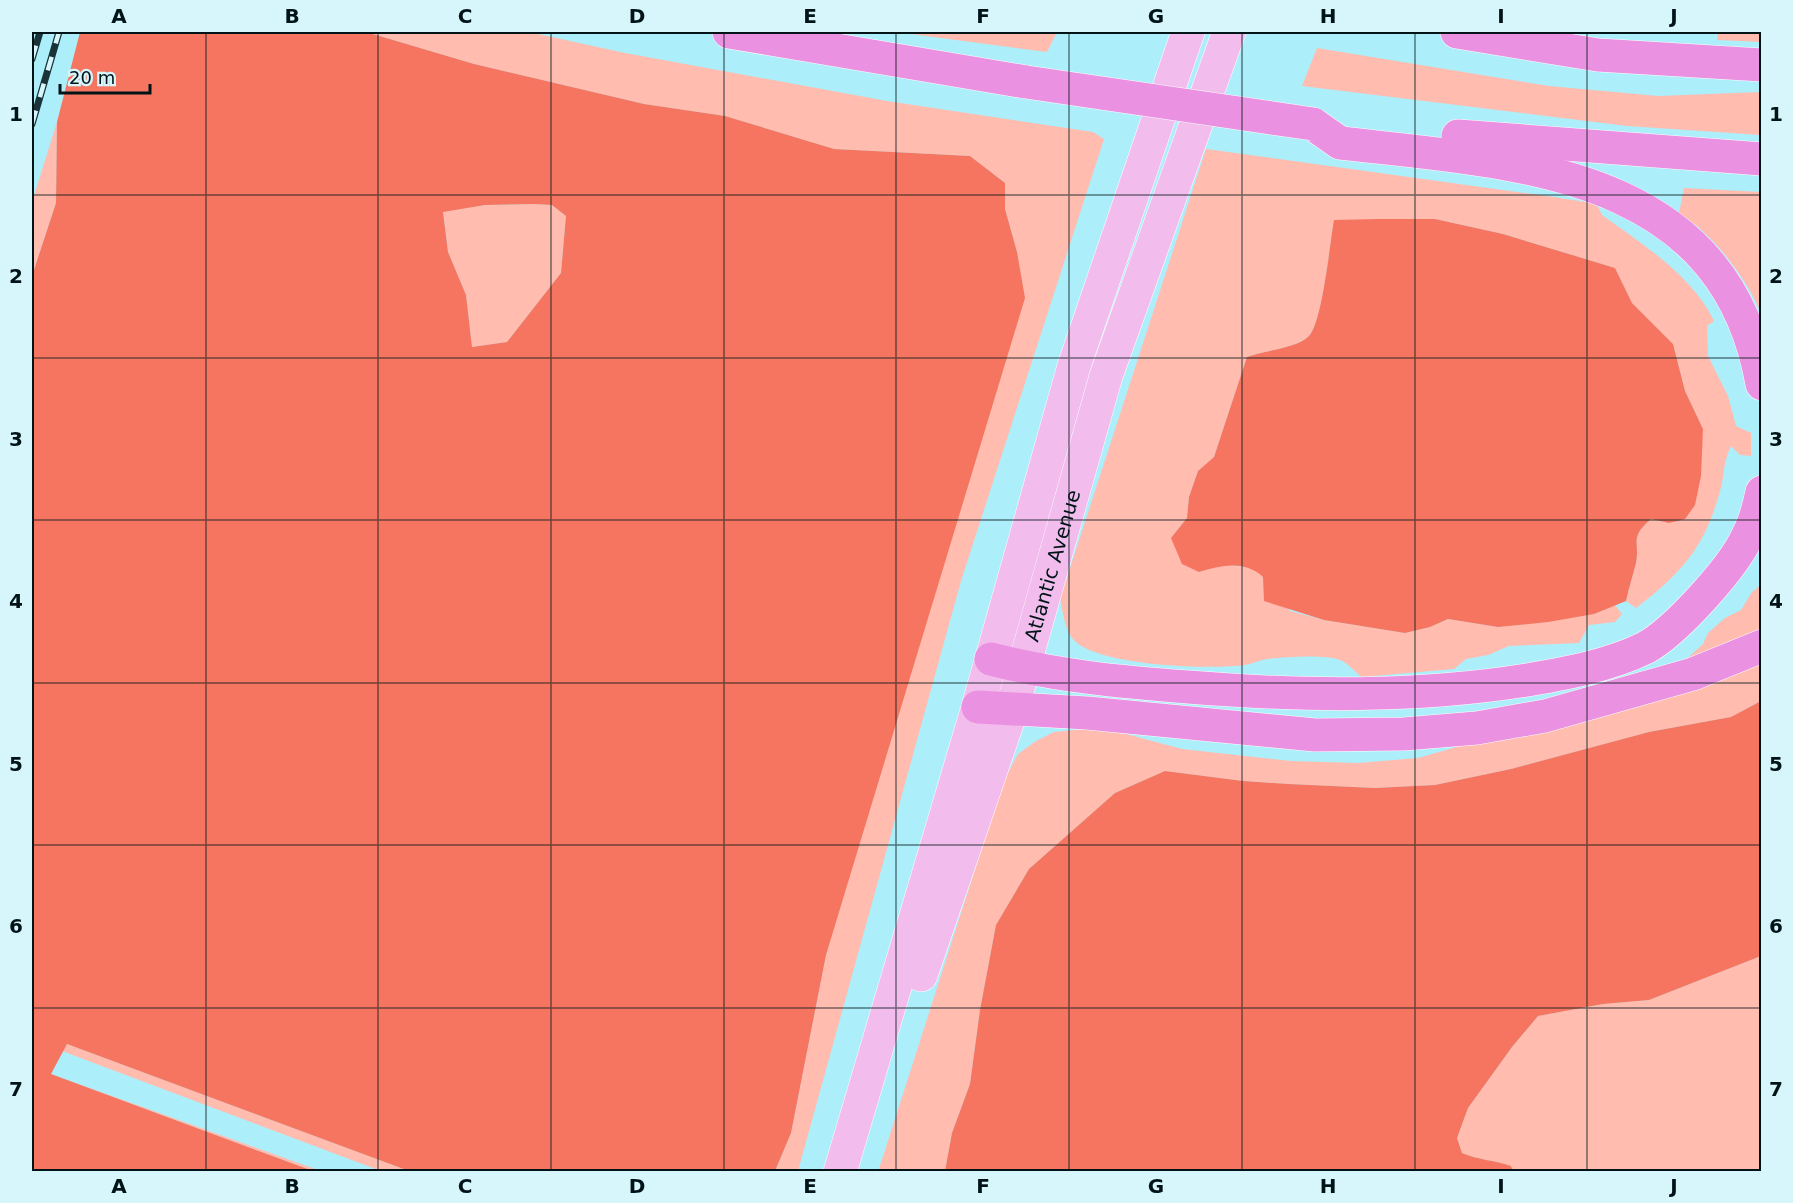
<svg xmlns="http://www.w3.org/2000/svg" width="1793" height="1203" font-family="'DejaVu Sans',sans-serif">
	<rect width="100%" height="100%" fill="#aceffb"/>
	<g fill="#ffbcaf">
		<path d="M 366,32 L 529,32 L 625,53 L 887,101 L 1093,132 L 1104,139 L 961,581 L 798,1171 L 775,1171 L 791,1133 L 826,955 L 1017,252 L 1005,209 L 1005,183 L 970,156 L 834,149 L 725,116 L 644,104 L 474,64 Z"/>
		<path d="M 896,32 L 1057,32 L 1047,52 Z"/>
		<path d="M 1718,32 L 1761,32 L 1761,42 L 1717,40 Z"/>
		<path d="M 1317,48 L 1549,86 L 1658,96 L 1761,92 L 1761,135 L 1627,126 L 1302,86 Z"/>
		<path d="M 57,122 L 56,203 L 32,276 L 32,202 Z"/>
		<path d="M 1206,149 L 1554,197 L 1591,203 L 1598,207 L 1602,215 C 1642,244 1692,275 1714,321 L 1707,326 L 1708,356 L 1728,396 L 1736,426 L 1751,433 L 1751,456 L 1740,455 L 1731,446 C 1722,465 1725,477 1719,495 C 1703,550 1680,574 1636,608 L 1626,601 C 1629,587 1633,575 1636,563 C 1640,541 1629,538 1651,519 L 1669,523 L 1703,429 L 1685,391 L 1673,344 L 1632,303 L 1615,268 L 1503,234 L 1435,219 L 1334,221 C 1330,243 1322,326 1308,337 C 1294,349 1265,350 1247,357 L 1214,457 L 1198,471 L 1189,497 L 1187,518 L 1171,538 L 1199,572 L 1221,564 L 1253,568 L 1263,577 L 1290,611 L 1324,620 L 1405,633 L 1430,627 L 1448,619 L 1498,627 L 1594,614 L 1615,605 L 1622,614 L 1615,622 L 1589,625 L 1579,643 L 1509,646 L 1488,655 L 1466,659 L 1454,669 L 1362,677 C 1355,672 1348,663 1340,660 C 1326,654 1283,657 1267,659 C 1259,660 1252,664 1245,665 C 1211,670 1093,666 1072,638 C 1064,626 1063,612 1060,599 Z"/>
		<path d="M 1684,188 L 1761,192 L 1761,312 C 1744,275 1714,235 1679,213 Z"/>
		<path d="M 534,204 L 552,205 L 566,216 L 561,273 L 507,342 L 472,347 L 466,295 L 448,252 L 443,211 L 485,205 Z"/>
		<path d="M 1761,585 L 1761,630 L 1681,664 L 1703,644 L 1708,633 L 1725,618 L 1741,610 L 1752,592 Z"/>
		<path d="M 1761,660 L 1761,701 L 1731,717 L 1649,732 L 1511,769 L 1435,785 L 1375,788 L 1288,784 L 1243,781 L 1165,771 L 1115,793 L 1029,869 L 996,925 L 980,1010 L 970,1084 L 952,1133 L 945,1171 L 878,1172 L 1003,782 L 1018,754 L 1036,741 L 1054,732 L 1085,729 L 1126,734 L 1182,749 L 1291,761 L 1358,763 L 1418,758 Z"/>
		<path d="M 1761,956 L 1761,1171 L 1513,1171 L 1510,1166 C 1494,1160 1478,1160 1462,1153 L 1457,1138 L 1468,1108 L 1512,1047 L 1538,1016 L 1603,1004 L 1649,1000 Z"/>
		<path d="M 67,1044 L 409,1171 L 381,1171 L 62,1051 Z"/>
		<path d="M 51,1074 L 321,1171 L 313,1171 Z"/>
	</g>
	<g fill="#f57561" fill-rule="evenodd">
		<path d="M 80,32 L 366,32 L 474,64 L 644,104 L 725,116 L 834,149 L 970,156 L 1005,183 L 1005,209 L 1017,252 L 1025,298 L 826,955 L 791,1133 L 775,1171 L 409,1171 L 67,1044 L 51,1074 L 313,1171 L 32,1171 L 32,276 L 56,203 L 57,122 ZM 534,204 L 552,205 L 566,216 L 561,273 L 507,342 L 472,347 L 466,295 L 448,252 L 443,212 L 485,205 Z"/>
		<path d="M 1378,219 L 1435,219 L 1503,234 L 1615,268 L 1632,303 L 1673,344 L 1685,391 L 1703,429 L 1701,476 L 1695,505 L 1685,519 L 1669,523 L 1651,519 C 1629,538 1640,541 1636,563 C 1633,575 1629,587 1626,601 L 1594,614 L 1548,622 L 1498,627 L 1448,619 L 1430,627 L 1405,633 L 1324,620 L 1264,601 L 1263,577 C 1245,560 1221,565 1199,572 L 1182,564 L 1171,538 L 1187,518 L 1189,497 L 1198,471 L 1214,457 L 1247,357 C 1265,350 1294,349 1308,337 C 1322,326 1330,242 1334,220 Z"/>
		<path d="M 1761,701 L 1761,956 L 1649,1000 L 1603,1004 L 1538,1016 L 1512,1047 L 1468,1108 L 1457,1138 L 1462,1153 C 1478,1160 1494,1160 1511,1166 L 1513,1171 L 945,1171 L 952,1133 L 970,1084 L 980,1010 L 996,925 L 1029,869 L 1115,793 L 1165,771 L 1243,781 L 1288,784 L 1375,788 L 1435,785 L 1511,769 L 1649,732 L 1731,717 Z"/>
	</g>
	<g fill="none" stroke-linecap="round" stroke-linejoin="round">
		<defs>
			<g id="major">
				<path id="s1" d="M 921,975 L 1012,709 L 1106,376 L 1229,32"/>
				<path d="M 840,1172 L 978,707 L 1074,366 L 1188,32"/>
			</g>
			<g id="highway">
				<path d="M 729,32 L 1026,82"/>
				<path d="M 1457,32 L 1598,55 L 1762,65"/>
				<path d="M 1313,124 L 1340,143 C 1515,163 1724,168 1762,384"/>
				<path d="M 1458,136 L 1762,159"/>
				<path d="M 991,659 C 1056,676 1122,682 1188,687 C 1301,696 1415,698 1527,680 C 1567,673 1608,666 1645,648 C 1675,632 1734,567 1748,535 C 1755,522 1759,506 1762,492"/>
				<path d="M 978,707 L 1087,713 L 1315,735 L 1404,734 L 1477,728 L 1545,716 L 1693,674 L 1762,646"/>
			</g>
		</defs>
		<use href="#major" stroke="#fff" stroke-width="34"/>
		<use href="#highway" stroke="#fff" stroke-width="34"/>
		<use href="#major" stroke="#f2bded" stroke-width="33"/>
		<use href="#highway" stroke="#ea91e1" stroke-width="33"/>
		<defs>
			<g id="rail">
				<path d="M 32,59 L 40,32"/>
				<path d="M 32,124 L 59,32"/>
			</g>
		</defs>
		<use href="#rail" stroke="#193339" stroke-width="7"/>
		<use href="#rail" stroke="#d6f6fc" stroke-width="4.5" stroke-dasharray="14" stroke-linecap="butt"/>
		<defs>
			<path id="highway-bridge" d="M 1026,82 L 1313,124"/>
		</defs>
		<use href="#highway-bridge" stroke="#fff" stroke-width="34" stroke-linecap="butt"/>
		<use href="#highway-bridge" stroke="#ea91e1" stroke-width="33"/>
	</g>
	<path fill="none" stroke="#001418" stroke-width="1.5" stroke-opacity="0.55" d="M 206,32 L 206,1172M 378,32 L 378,1172M 551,32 L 551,1172M 724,32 L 724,1172M 896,32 L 896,1172M 1069,32 L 1069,1172M 1242,32 L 1242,1172M 1415,32 L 1415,1172M 1587,32 L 1587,1172M 32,195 L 1762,195M 32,358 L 1762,358M 32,520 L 1762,520M 32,683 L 1762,683M 32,845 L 1762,845M 32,1008 L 1762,1008"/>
	<g text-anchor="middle" stroke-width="5" stroke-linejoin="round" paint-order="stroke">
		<g font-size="20" fill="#001418" stroke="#d6f6fc">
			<text dy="7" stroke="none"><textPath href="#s1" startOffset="430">Atlantic Avenue</textPath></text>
		</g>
	</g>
	<rect width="1793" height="1203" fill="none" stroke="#d6f6fc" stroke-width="66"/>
	<path d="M60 84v9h90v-9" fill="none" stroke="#001418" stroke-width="3"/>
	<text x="69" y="84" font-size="18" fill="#001418" stroke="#d6f6fc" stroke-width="4.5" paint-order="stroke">20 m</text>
	<rect x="33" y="33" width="1727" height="1137" fill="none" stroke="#001418" stroke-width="2"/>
	<g font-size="20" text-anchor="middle" font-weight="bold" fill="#001418">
		<text x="119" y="23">A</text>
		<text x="292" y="23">B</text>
		<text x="465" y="23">C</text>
		<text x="637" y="23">D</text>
		<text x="810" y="23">E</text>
		<text x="983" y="23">F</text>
		<text x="1156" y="23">G</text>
		<text x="1328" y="23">H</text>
		<text x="1501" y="23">I</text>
		<text x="1674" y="23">J</text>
		<text x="16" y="121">1</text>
		<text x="1776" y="121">1</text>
		<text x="16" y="283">2</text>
		<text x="1776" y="283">2</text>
		<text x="16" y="446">3</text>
		<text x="1776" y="446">3</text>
		<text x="16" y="608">4</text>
		<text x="1776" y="608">4</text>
		<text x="16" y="771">5</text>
		<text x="1776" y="771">5</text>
		<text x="16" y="933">6</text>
		<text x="1776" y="933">6</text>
		<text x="16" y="1096">7</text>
		<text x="1776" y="1096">7</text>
		<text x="119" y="1193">A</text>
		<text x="292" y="1193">B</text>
		<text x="465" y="1193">C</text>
		<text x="637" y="1193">D</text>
		<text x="810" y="1193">E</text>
		<text x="983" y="1193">F</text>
		<text x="1156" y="1193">G</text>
		<text x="1328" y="1193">H</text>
		<text x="1501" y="1193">I</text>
		<text x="1674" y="1193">J</text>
	</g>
</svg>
